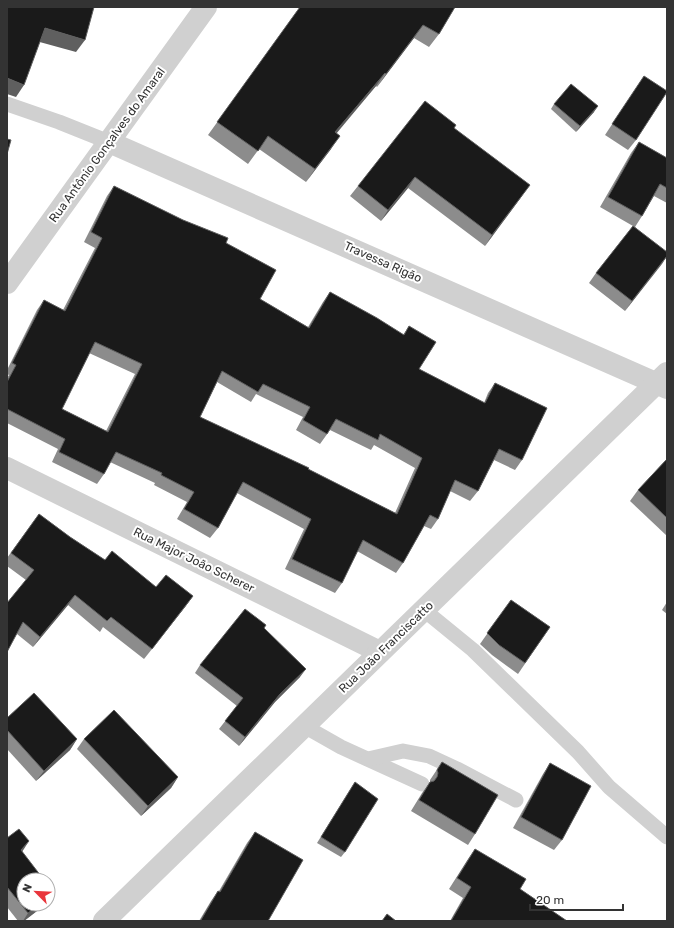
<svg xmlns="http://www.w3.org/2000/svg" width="674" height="928" font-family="Rubik,sans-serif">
	<rect width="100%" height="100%" fill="#fff"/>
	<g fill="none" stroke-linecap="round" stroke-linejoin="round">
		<g stroke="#d0d0d0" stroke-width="15">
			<path d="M 7,104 L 59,122 L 109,142"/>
			<path d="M 424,610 L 473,650 L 578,752 L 609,787 L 667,837"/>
			<path d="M 304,726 L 341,747 L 422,784"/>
			<path d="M 368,759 L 403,751 L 429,756 L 457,769 L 516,800"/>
		</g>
		<g stroke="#d0d0d0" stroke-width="22">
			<path d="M 109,142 L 667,388"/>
			<path d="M 7,468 L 380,652"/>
		</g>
		<g stroke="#d0d0d0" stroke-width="22">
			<path d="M 7,283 L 206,7"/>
			<path d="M 104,921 L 667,373"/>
		</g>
	</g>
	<g fill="#8c8c8c" fill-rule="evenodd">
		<path d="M 300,7 L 455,7 L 439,34 L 429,47 L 414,38 L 377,87 L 376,86 L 336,133 L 331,149 L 306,182 L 259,149 L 248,164 L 208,135 Z"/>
		<path d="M 644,76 L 636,140 L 628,150 L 605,135 Z"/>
		<path d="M 554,104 L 594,112 L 576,132 L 551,109 Z"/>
		<path d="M 454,128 L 522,196 L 485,246 L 408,188 L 381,221 L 350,196 L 358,186 Z"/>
		<path d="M 639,142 L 667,158 L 667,203 L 654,196 L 642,216 L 635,227 L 667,256 L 625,311 L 589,283 L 596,273 L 633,226 L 600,207 L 631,153 Z"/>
		<path d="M 114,186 L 226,243 L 260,299 L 308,327 L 323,302 L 330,292 L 403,335 L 409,326 L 419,369 L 484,403 L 488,393 L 495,383 L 522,460 L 515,470 L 494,460 L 478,491 L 470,501 L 450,491 L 438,519 L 431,529 L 424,526 L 403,563 L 396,573 L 357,551 L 342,583 L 335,593 L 285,569 L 304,529 L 237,493 L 218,528 L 210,538 L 177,519 L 187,502 L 154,485 L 155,483 L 110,462 L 104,474 L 97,484 L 52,462 L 58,449 L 7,423 L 7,378 L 9,375 L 7,374 L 7,370 L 37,310 L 44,300 L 63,310 L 95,248 L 84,242 L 107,196 ZM 89,353 L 135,374 L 106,431 L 62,409 ZM 217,382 L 251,402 L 256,394 L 303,417 L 296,430 L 320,444 L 330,430 L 371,450 L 374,445 L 415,468 L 395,513 L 308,469 L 200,417 Z"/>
		<path d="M 667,459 L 667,536 L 630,501 L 638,490 Z"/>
		<path d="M 39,514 L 70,537 L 105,560 L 156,587 L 193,596 L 185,607 L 144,659 L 103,627 L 100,632 L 68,605 L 33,647 L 17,634 L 26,580 L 7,566 L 7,558 Z"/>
		<path d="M 511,600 L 550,627 L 518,674 L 492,655 L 480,644 Z"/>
		<path d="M 667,602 L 667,614 L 662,610 Z"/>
		<path d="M 264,628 L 300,677 L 275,702 L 239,746 L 219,729 L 237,706 L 195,673 L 200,665 Z"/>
		<path d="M 7,718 L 77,739 L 70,750 L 36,781 L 7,749 Z"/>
		<path d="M 84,739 L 178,777 L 171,788 L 141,816 L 77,749 Z"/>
		<path d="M 442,762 L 475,834 L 468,845 L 411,811 L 422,793 L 430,782 L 430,780 Z"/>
		<path d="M 550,763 L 562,840 L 554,850 L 513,828 L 543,774 Z"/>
		<path d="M 355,782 L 345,852 L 341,857 L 317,843 Z"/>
		<path d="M 255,832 L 268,921 L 199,921 L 211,901 L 218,891 L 219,891 L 247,843 Z"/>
		<path d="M 7,838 L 22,852 L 46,904 L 24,921 L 18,921 L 7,907 Z"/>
		<path d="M 475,849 L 520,889 L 567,921 L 450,921 L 463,898 L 449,889 L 468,859 Z"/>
	</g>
	<g fill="#5f5f5f">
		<path d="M 423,25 L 414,38 L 377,87 L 386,74 Z"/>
		<path d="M 45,28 L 85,40 L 76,52 L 36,41 Z"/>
		<path d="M 385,73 L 376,86 L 326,146 L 335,132 Z"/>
		<path d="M 7,78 L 24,85 L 16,97 L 7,94 Z"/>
		<path d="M 598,106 L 594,112 L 576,132 L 580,126 Z"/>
		<path d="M 340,136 L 331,149 L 306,182 L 315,169 Z"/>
		<path d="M 415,177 L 408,188 L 381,221 L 388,210 Z"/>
		<path d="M 530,185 L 522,196 L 485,246 L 492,235 Z"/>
		<path d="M 667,256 L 662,264 L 625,311 L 632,301 Z"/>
		<path d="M 75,595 L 68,605 L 33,647 L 40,637 Z"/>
		<path d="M 193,596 L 185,607 L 144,659 L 152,649 Z"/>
		<path d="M 306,669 L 300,677 L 275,702 L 239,746 L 245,737 L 280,694 Z"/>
		<path d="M 77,739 L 70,750 L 36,781 L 44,771 Z"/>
		<path d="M 178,777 L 171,788 L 141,816 L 148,806 Z"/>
		<path d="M 29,841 L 22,852 L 21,850 Z"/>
		<path d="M 54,893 L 48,901 L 48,897 Z"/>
		<path d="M 40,904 L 46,904 L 24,921 L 23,921 L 28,913 Z"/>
	</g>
	<g fill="#1a1a1a" stroke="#5f5f5f" fill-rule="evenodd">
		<path d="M 7,7 L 94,7 L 85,40 L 45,28 L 24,85 L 7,78 Z"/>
		<path d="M 300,7 L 455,7 L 439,34 L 423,25 L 386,74 L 385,73 L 335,132 L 340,136 L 315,169 L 268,136 L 258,151 L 217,122 Z"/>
		<path d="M 644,76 L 667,91 L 667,92 L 636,140 L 612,124 Z"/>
		<path d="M 571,84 L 598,106 L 580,126 L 554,104 Z"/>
		<path d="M 425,101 L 456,125 L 454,128 L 530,185 L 492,235 L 415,177 L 388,210 L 358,186 Z"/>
		<path d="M 7,139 L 11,140 L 7,154 Z"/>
		<path d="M 639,142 L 667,158 L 667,188 L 660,184 L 642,216 L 608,197 Z"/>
		<path d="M 114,186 L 183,220 L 228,238 L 226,243 L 276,270 L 260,299 L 309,328 L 330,292 L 377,318 L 404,335 L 409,326 L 436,342 L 419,369 L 485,403 L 495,383 L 547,408 L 522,460 L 499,449 L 478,491 L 455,480 L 438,519 L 430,515 L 403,563 L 363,540 L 342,583 L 292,559 L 311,519 L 243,482 L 218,528 L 184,509 L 194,492 L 161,475 L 162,473 L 116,452 L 104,474 L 59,452 L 65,439 L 7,409 L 7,382 L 16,365 L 12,363 L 44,300 L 65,311 L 102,238 L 91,232 ZM 95,342 L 142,364 L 108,432 L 62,409 ZM 222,371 L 258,392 L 263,384 L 310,407 L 303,420 L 327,434 L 336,419 L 378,440 L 380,434 L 422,458 L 397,514 L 308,469 L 309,468 L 200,417 Z"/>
		<path d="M 633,226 L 667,252 L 667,256 L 632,301 L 596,273 Z"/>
		<path d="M 667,459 L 667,518 L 638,490 Z"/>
		<path d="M 39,514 L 70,537 L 105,560 L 112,551 L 156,587 L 166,575 L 193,596 L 152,649 L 111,617 L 107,621 L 75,595 L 40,637 L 23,622 L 7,652 L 7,603 L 34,570 L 11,553 Z"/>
		<path d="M 511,600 L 550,627 L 525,663 L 499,645 L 487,633 Z"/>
		<path d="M 245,609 L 266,625 L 264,628 L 306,669 L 280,694 L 245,737 L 225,721 L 243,698 L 200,665 Z"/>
		<path d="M 34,693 L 77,739 L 44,771 L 7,730 L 7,718 Z"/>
		<path d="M 114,710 L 178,777 L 148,806 L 84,739 Z"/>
		<path d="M 442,762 L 498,795 L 475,834 L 419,800 L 430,782 L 434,781 L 437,777 L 438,773 L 437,770 Z"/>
		<path d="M 550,763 L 591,786 L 562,840 L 521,817 Z"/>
		<path d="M 355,782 L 378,799 L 345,852 L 321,837 Z"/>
		<path d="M 19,829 L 29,841 L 21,850 L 44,880 L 24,880 L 24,904 L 40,904 L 28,913 L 7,887 L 7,838 Z"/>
		<path d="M 255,832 L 303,860 L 268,921 L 202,921 L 201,920 L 218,891 L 220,892 Z"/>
		<path d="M 475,849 L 526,879 L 520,889 L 567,921 L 451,921 L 471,887 L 457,878 Z"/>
		<path d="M 48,885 L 54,893 L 48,897 Z"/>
		<path d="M 387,914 L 396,921 L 382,921 Z"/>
	</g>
	<g text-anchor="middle" stroke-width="4" stroke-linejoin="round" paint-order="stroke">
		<g font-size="12" fill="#333" stroke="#fff">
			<text transform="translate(107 145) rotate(-54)" y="4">Rua Antônio Gonçalves do Amaral</text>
			<text transform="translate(383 262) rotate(24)" y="4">Travessa Rigão</text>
			<text transform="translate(194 560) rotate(26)" y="4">Rua Major João Scherer</text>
			<text transform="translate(386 647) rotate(-44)" y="4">Rua João Franciscatto</text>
		</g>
	</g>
	<rect width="674" height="928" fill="none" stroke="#333333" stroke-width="16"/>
	<g transform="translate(36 892) rotate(294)"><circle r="19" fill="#ffffff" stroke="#adadad"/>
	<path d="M0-3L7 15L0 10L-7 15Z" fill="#e9363c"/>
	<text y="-6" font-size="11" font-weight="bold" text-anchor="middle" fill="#333333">N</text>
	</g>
	<path d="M530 904v6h93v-6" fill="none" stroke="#333333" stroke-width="2"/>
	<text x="536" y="904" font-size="12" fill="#333333" stroke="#ffffff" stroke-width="3" paint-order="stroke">20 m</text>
</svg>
